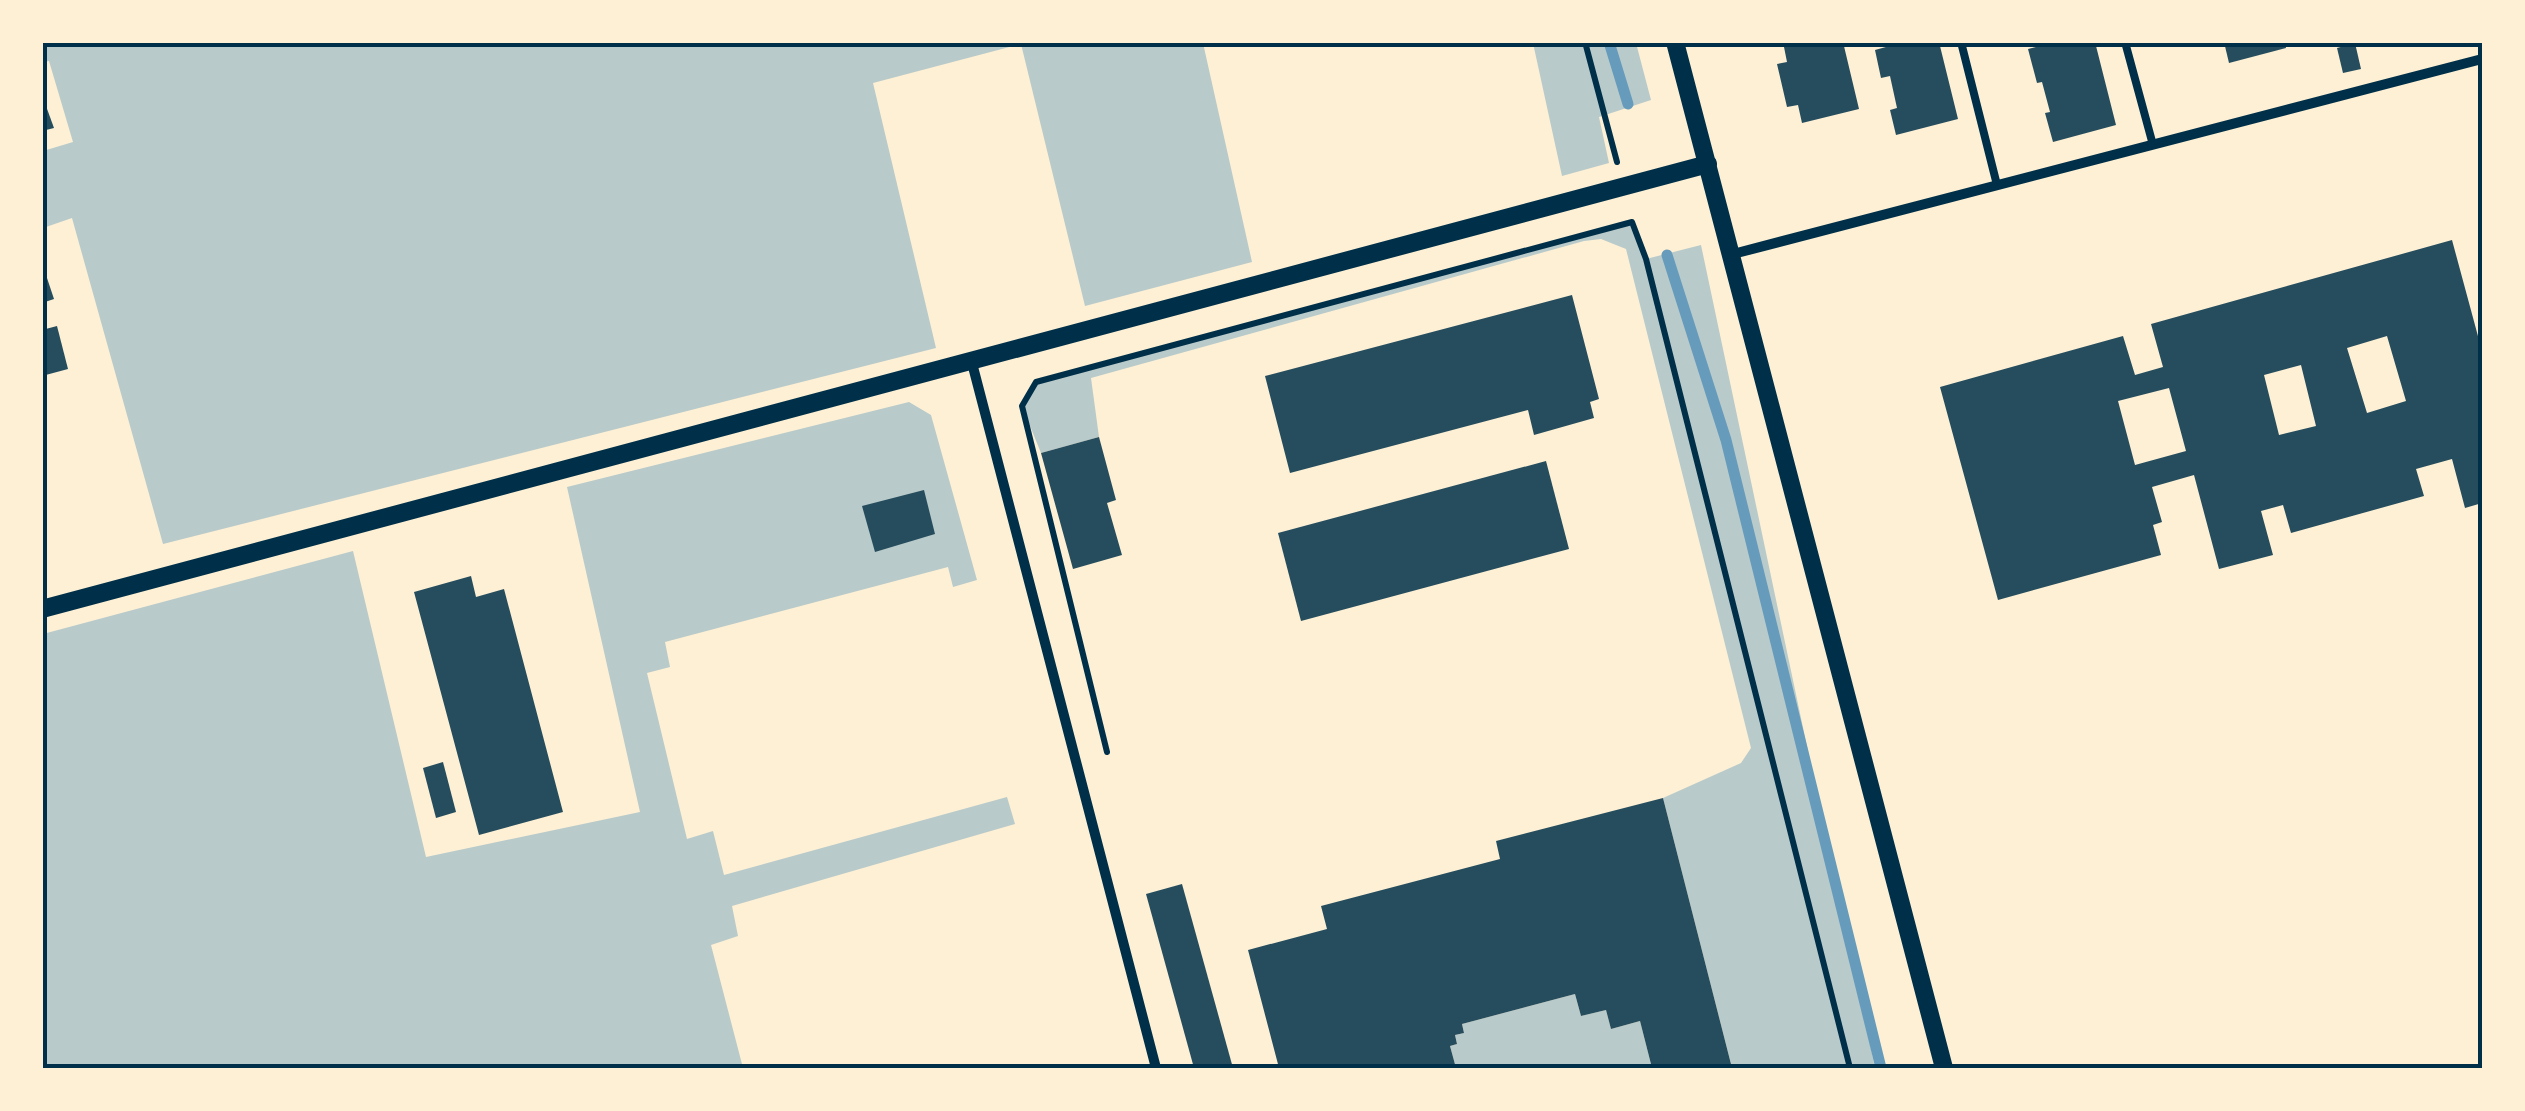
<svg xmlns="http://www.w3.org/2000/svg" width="2525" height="1111" font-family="'Exo 2',sans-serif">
	<rect width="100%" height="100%" fill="#fdf0d5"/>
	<g fill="#b9caca">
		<path d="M 43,42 L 1203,43 L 1252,262 L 1085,306 L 1021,44 L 873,83 L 936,348 L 163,544 L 72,218 L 43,228 L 43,151 L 73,142 L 49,61 L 43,62 Z"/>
		<path d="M 1533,43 L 1636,43 L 1651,100 L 1599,117 L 1609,163 L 1562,176 Z"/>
		<path d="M 1632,222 L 1646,259 L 1701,245 L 1875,1068 L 1732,1068 L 1663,798 L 1741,763 L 1751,748 L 1626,249 L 1601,239 L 1584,241 L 1091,378 L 1099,437 L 1041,453 L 1022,406 L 1036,382 Z"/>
		<path d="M 909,402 L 931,415 L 977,580 L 953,587 L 948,567 L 665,642 L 670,667 L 647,673 L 687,839 L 713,831 L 724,875 L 1007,797 L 1015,824 L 732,906 L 738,936 L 711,945 L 743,1068 L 43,1068 L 43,634 L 353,551 L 426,857 L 640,812 L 567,487 Z"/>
		<path d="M 1575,994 L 1581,1016 L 1606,1010 L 1611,1029 L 1640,1021 L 1652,1068 L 1456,1068 L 1450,1046 L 1457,1044 L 1455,1035 L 1464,1033 L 1462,1024 Z"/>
	</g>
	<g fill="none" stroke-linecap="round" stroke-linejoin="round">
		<g stroke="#669bbc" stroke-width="11">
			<path d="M 1609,42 L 1628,104"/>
			<path d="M 1667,255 L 1726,440 L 1881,1068"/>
		</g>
	</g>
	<g fill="#264d5e" fill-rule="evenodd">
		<path d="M 1783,42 L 1843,42 L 1859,109 L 1802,123 L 1798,105 L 1787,107 L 1777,64 L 1787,62 Z"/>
		<path d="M 1904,42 L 1939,42 L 1958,119 L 1896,135 L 1890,110 L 1897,108 L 1890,76 L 1881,78 L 1875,50 Z"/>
		<path d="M 2055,42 L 2095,42 L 2116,125 L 2053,142 L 2045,113 L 2050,112 L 2042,82 L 2037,83 L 2028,49 Z"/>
		<path d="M 2224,42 L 2285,42 L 2286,48 L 2229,63 Z"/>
		<path d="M 2355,43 L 2361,69 L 2343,73 L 2337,48 Z"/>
		<path d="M 42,95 L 54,128 L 42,131 Z"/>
		<path d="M 2452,240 L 2482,351 L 2482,503 L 2465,508 L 2452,459 L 2416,469 L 2424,496 L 2291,533 L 2283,505 L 2261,511 L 2273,555 L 2219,569 L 2194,475 L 2152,487 L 2162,522 L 2153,525 L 2161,555 L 1998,600 L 1940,387 L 2123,336 L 2135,375 L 2163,367 L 2151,324 ZM 2387,336 L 2406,401 L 2367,413 L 2347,348 ZM 2301,365 L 2316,426 L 2279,435 L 2264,375 ZM 2169,388 L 2186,451 L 2135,465 L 2118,401 Z"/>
		<path d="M 42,263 L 54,299 L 42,303 Z"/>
		<path d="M 1572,295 L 1599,399 L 1590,402 L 1594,418 L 1534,435 L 1528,410 L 1290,473 L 1265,376 Z"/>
		<path d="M 57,326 L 68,369 L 42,376 L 42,330 Z"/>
		<path d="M 1099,437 L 1116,500 L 1107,503 L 1122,555 L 1073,569 L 1041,453 Z"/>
		<path d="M 1546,461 L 1569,549 L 1301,621 L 1278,533 Z"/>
		<path d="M 924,490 L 935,534 L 875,552 L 862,506 Z"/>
		<path d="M 471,576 L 476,597 L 504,589 L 563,812 L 479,835 L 414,592 Z"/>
		<path d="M 443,762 L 456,812 L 436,818 L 423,768 Z"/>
		<path d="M 1663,798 L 1732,1068 L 1652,1068 L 1640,1021 L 1611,1029 L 1606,1010 L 1581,1016 L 1575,994 L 1462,1024 L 1464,1033 L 1455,1035 L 1457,1044 L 1450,1046 L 1456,1068 L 1279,1068 L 1248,950 L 1327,929 L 1321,906 L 1500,859 L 1496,841 Z"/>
		<path d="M 1182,884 L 1233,1068 L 1194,1068 L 1146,894 Z"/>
	</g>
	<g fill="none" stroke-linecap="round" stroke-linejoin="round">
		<g stroke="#003049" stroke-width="6">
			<path d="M 1585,42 L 1617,162"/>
			<path d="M 1107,752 L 1022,406 L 1036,382 L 1632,222 L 1646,259 L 1850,1068"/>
		</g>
		<g stroke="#003049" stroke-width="8">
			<path d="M 1961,42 L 1997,185"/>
			<path d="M 2125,42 L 2153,145"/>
		</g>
		<g stroke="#003049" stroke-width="10">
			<path d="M 1733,254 L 2482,59"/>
			<path d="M 972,363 L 1156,1068"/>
		</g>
		<g stroke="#003049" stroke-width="18">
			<path d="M 1675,42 L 1944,1068"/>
			<path d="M 42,609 L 1708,164"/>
		</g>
	</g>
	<rect width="2525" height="1111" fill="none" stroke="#fdf0d5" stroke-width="90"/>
	<rect x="45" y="45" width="2435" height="1021" fill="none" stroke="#003049" stroke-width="4"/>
</svg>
